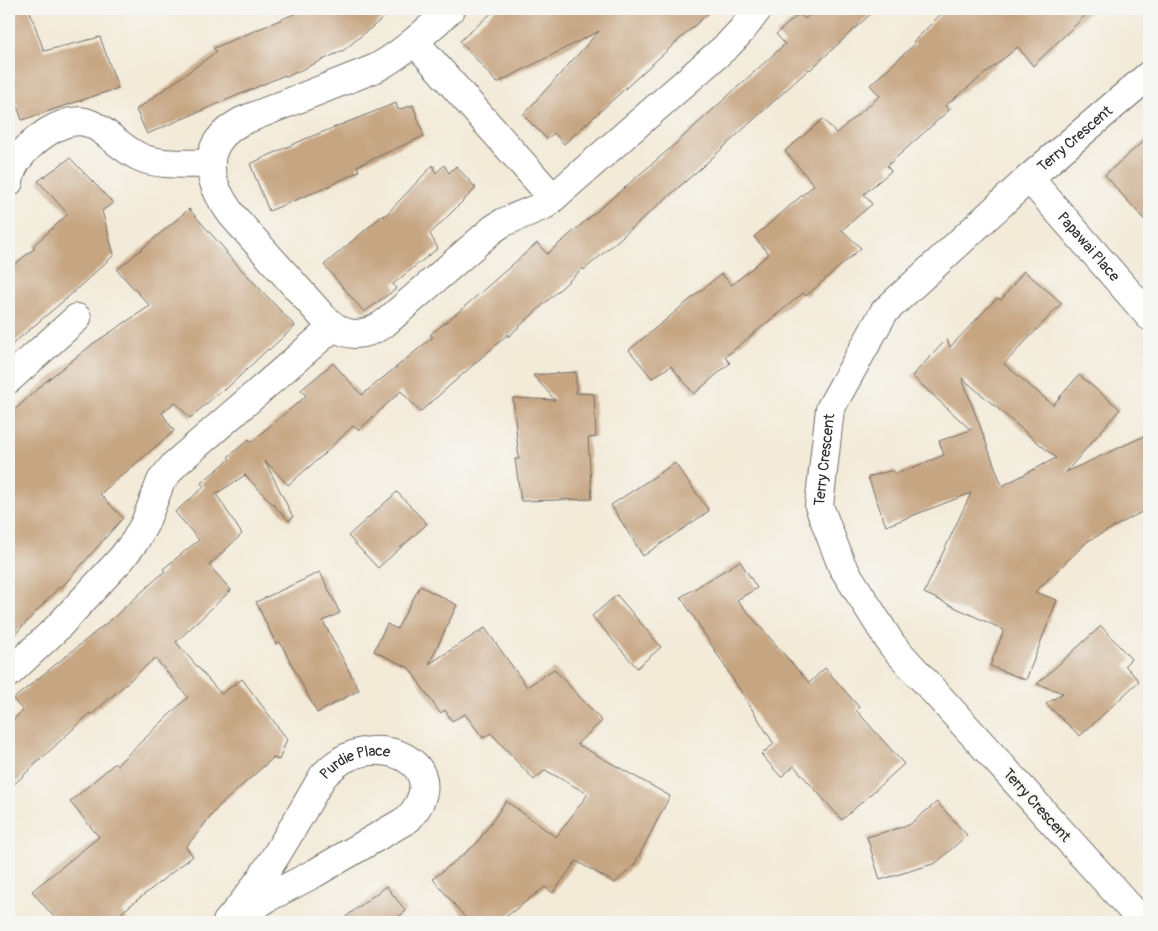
<svg xmlns="http://www.w3.org/2000/svg" width="1158" height="931" font-family="Pangolin,sans-serif">
	<rect width="100%" height="100%" fill="#f6f6f2"/>
	<filter id="ink" filterUnits="userSpaceOnUse"><feTurbulence type="fractalNoise" baseFrequency=".02" numOctaves="2"/><feDisplacementMap in="SourceGraphic" scale="10" xChannelSelector="R" yChannelSelector="G"/><feConvolveMatrix kernelMatrix="1 2 1 2 8 2 1 2 1" color-interpolation-filters="sRGB"/></filter>
	<filter id="wash" filterUnits="userSpaceOnUse"><feTurbulence type="fractalNoise" baseFrequency=".0096" numOctaves="4" result="noise"/><feDisplacementMap in="SourceGraphic" scale="20" xChannelSelector="R" yChannelSelector="G"/><feGaussianBlur stdDeviation="1.12" result="paint"/><feColorMatrix in="noise" values="0 0 0 0 0 0 0 0 0 0 0 0 0 0 0 0 0 1.4 0 .05"/><feComposite in="paint" operator="in"/></filter>
	<g filter="url(#wash)">
		<rect width="100%" height="100%" fill="#f3ead8"/>
		<g id="blocks">
			<g fill="#c6a582" fill-rule="evenodd">
				<path d="M 9,9 L 29,9 L 44,51 L 100,37 L 118,88 L 22,120 L 9,82 Z"/>
				<path d="M 306,9 L 394,9 L 344,50 L 286,77 L 285,75 L 147,134 L 136,110 L 216,52 L 214,48 Z"/>
				<path d="M 496,9 L 713,9 L 564,144 L 554,133 L 547,139 L 523,115 L 599,31 L 497,83 L 460,41 Z"/>
				<path d="M 816,9 L 876,9 L 810,70 L 809,69 L 702,167 L 584,270 L 583,268 L 508,337 L 508,334 L 420,412 L 401,391 L 359,430 L 353,426 L 323,455 L 288,485 L 265,461 L 293,517 L 289,521 L 245,475 L 216,494 L 242,534 L 209,565 L 231,590 L 176,642 L 221,694 L 242,679 L 287,739 L 279,760 L 273,758 L 220,805 L 186,847 L 193,856 L 122,912 L 130,922 L 58,922 L 32,891 L 99,837 L 70,802 L 115,763 L 117,765 L 188,697 L 155,658 L 91,715 L 90,713 L 9,789 L 9,723 L 23,711 L 13,699 L 113,618 L 165,571 L 163,569 L 199,540 L 175,512 L 204,487 L 201,483 L 230,459 L 228,457 L 249,439 L 251,442 L 306,396 L 301,390 L 333,363 L 362,395 L 433,337 L 430,335 L 463,308 L 537,243 L 547,254 L 674,145 L 785,44 L 776,34 L 799,14 L 805,19 Z"/>
				<path d="M 946,9 L 1092,9 L 1033,66 L 1018,47 L 945,106 L 949,110 L 887,166 L 891,171 L 864,194 L 872,204 L 842,230 L 861,248 L 806,296 L 803,293 L 725,357 L 730,363 L 694,394 L 671,366 L 652,378 L 629,350 L 721,274 L 732,285 L 769,254 L 754,237 L 814,185 L 785,151 L 823,119 L 836,133 L 880,96 L 870,85 L 915,44 L 913,42 Z"/>
				<path d="M 396,103 L 398,110 L 413,105 L 424,136 L 357,166 L 359,171 L 325,188 L 269,211 L 250,164 L 305,139 Z"/>
				<path d="M 1149,136 L 1149,225 L 1105,175 Z"/>
				<path d="M 70,158 L 113,203 L 102,211 L 114,255 L 68,297 L 9,347 L 9,269 L 35,248 L 33,246 L 68,214 L 38,181 Z"/>
				<path d="M 433,165 L 436,173 L 444,165 L 449,173 L 456,166 L 476,188 L 430,234 L 438,248 L 393,284 L 396,289 L 364,312 L 324,265 L 383,215 L 384,217 Z"/>
				<path d="M 189,209 L 227,252 L 226,253 L 295,326 L 269,350 L 268,349 L 224,391 L 223,389 L 190,418 L 175,402 L 162,413 L 174,431 L 100,494 L 123,518 L 61,588 L 59,587 L 9,641 L 9,415 L 45,382 L 94,343 L 150,306 L 117,270 Z"/>
				<path d="M 1024,271 L 1062,303 L 1004,364 L 1053,405 L 1079,375 L 1120,409 L 1066,472 L 1149,434 L 1149,508 L 1088,541 L 1035,592 L 1057,600 L 1026,680 L 990,666 L 1004,630 L 924,593 L 971,493 L 886,526 L 868,477 L 893,470 L 896,474 L 944,455 L 939,441 L 971,430 L 912,376 L 947,339 L 950,347 L 997,298 L 1001,300 ZM 962,378 L 1056,458 L 1002,486 Z"/>
				<path d="M 576,372 L 576,393 L 594,394 L 596,437 L 588,438 L 592,499 L 521,501 L 515,459 L 519,459 L 513,398 L 555,400 L 533,375 Z"/>
				<path d="M 675,463 L 709,511 L 643,556 L 611,505 Z"/>
				<path d="M 397,492 L 427,524 L 378,568 L 348,536 Z"/>
				<path d="M 740,561 L 757,588 L 737,600 L 809,683 L 825,668 L 859,707 L 856,710 L 904,764 L 842,820 L 794,766 L 781,777 L 761,754 L 774,744 L 681,597 Z"/>
				<path d="M 320,572 L 340,613 L 323,621 L 359,690 L 317,713 L 280,642 L 276,644 L 256,602 Z"/>
				<path d="M 420,586 L 457,605 L 429,664 L 485,628 L 527,687 L 554,669 L 602,721 L 577,744 L 670,796 L 634,865 L 615,883 L 576,861 L 553,893 L 545,887 L 499,922 L 469,922 L 433,879 L 476,844 L 506,801 L 556,837 L 588,794 L 545,770 L 534,780 L 491,733 L 483,738 L 465,714 L 452,721 L 445,710 L 440,713 L 409,668 L 374,651 L 387,624 L 397,629 Z"/>
				<path d="M 617,595 L 661,647 L 637,668 L 592,616 Z"/>
				<path d="M 1101,626 L 1131,659 L 1125,665 L 1139,681 L 1080,736 L 1046,704 L 1063,693 L 1037,684 Z"/>
				<path d="M 937,802 L 967,835 L 936,863 L 880,880 L 867,837 L 909,825 Z"/>
				<path d="M 386,886 L 406,911 L 392,922 L 339,922 Z"/>
			</g>
		</g>
	</g>
	<g filter="url(#ink)">
		<use href="#blocks" fill-opacity="0" stroke="#716e68" stroke-width="1"/>
		<g fill="none" stroke-linecap="round" stroke-linejoin="round">
			<defs>
				<g id="minor">
					<path d="M 451,9 C 427,30 405,52 376,68 L 242,121 C 198,145 206,180 232,215 L 323,317 C 344,338 361,339 385,323 L 493,229 L 504,222 L 545,205 L 728,45 L 742,30 L 758,9"/>
					<path d="M 415,42 L 553,198"/>
					<path id="s1" d="M 1029,178 L 1149,316"/>
					<path d="M 9,182 C 10,176 12,169 15,164 C 27,143 66,112 91,124 C 110,133 123,151 142,158 C 161,166 191,163 211,164"/>
					<path d="M 9,379 L 77,318"/>
					<path d="M 9,673 L 57,628 L 121,559 L 135,541 L 145,523 L 161,481 L 175,464 L 333,327"/>
					<path id="s2" d="M 227,922 C 266,878 293,827 323,776 C 330,769 338,761 348,757 C 396,736 451,772 408,819 L 315,873 L 269,897 L 229,922"/>
					<path id="s3" d="M 1143,922 L 892,645 L 842,566 L 819,506 L 830,409 L 884,312 L 1029,178 L 1149,75"/>
				</g>
			</defs>
			<use href="#minor" stroke="#716e68" stroke-width="30"/>
			<use href="#minor" stroke="#fff" stroke-width="28"/>
		</g>
	</g>
	<g text-anchor="middle" stroke-width="4" stroke-linejoin="round" paint-order="stroke">
		<g font-size="15" fill="#2b2b2b" stroke="#f6f6f2">
			<text dy="5" stroke="none"><textPath href="#s3" startOffset="998">Terry Crescent</textPath></text>
			<text dy="5" stroke="none"><textPath href="#s1" startOffset="91">Papawai Place</textPath></text>
			<text dy="5" stroke="none"><textPath href="#s3" startOffset="578">Terry Crescent</textPath></text>
			<text dy="5" stroke="none"><textPath href="#s2" startOffset="212">Purdie Place</textPath></text>
			<text transform="translate(1037 805) rotate(48)" y="5">Terry Crescent</text>
		</g>
	</g>
	<rect width="1158" height="931" fill="none" stroke="#f6f6f2" stroke-width="30"/>
</svg>
